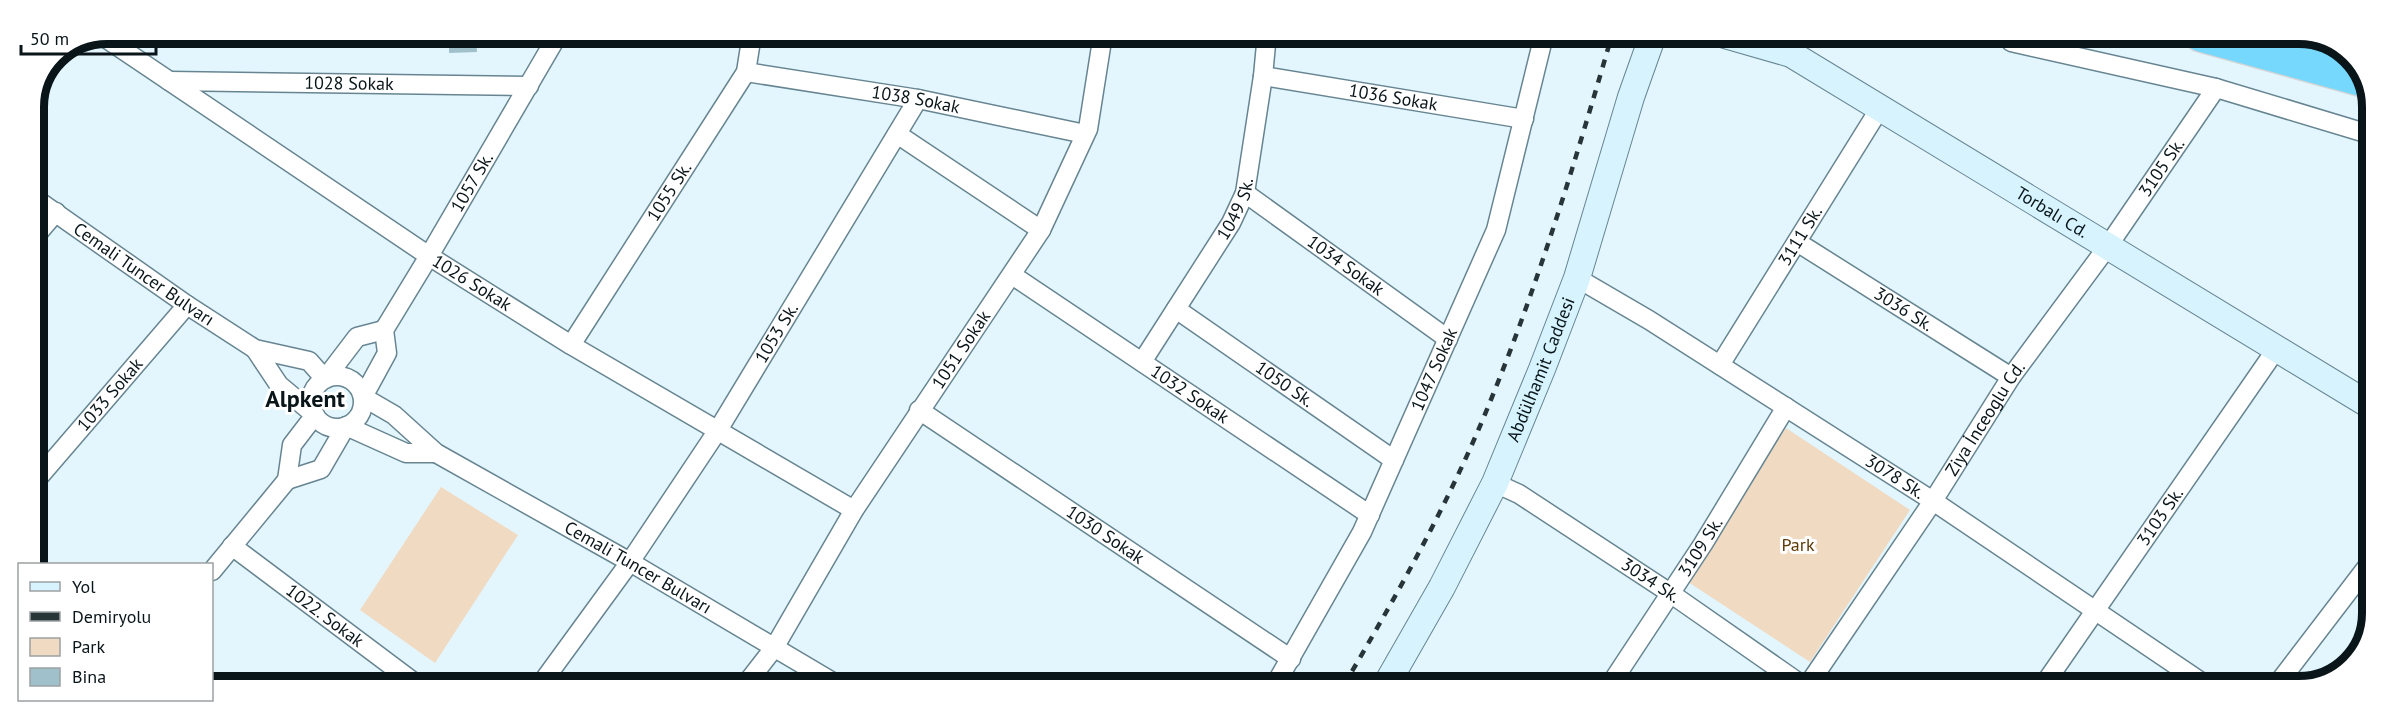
<svg xmlns="http://www.w3.org/2000/svg" width="2405" height="719" font-family="'PT Sans',sans-serif">
	<rect width="100%" height="100%" fill="#e3f6fe"/>
	<g fill="#f0dac1">
		<path d="M 1786,428 L 1910,510 L 1810,662 L 1685,580 Z"/>
		<path d="M 441,487 L 518,535 L 435,663 L 360,610 Z"/>
	</g>
	<path fill="#a0c0cc" d="M 449,33 L 476,33 L 477,52 L 449,53 Z"/>
	<g fill="none" stroke-linecap="round" stroke-linejoin="round">
		<defs>
			<g id="street">
				<path id="s1" d="M 101,35 L 429,256 L 571,345 L 854,510"/>
				<path d="M 2011,42 L 2216,88 L 2372,135"/>
				<path id="s2" d="M 746,72 L 918,99 L 1085,134"/>
				<path id="s3" d="M 1263,76 L 1524,119"/>
				<path id="s4" d="M 169,81 L 529,86"/>
				<path d="M 897,134 L 1041,230"/>
				<path id="s5" d="M 1245,193 L 1448,339"/>
				<path id="s6" d="M 33,197 L 187,305 L 255,349 L 309,361 L 325,379 L 357,337 L 384,330"/>
				<path d="M 33,239 L 56,212"/>
				<path id="s7" d="M 1797,242 L 2011,377"/>
				<path id="s8" d="M 1012,275 L 1370,515"/>
				<path id="s9" d="M 1577,278 L 1649,320 L 1933,501 L 2207,686"/>
				<path id="s10" d="M 1176,309 L 1394,460"/>
				<path id="s11" d="M 384,330 L 387,353 L 363,397 L 394,415 L 436,453 L 630,562 L 836,684"/>
				<path id="s12" d="M 384,330 L 429,256 L 559,33"/>
				<path id="s13" d="M 571,345 L 746,72 L 752,34"/>
				<path d="M 255,349 L 279,385 L 315,415 L 292,445 L 287,480"/>
				<path id="s14" d="M 1142,362 L 1231,223 L 1245,193 L 1263,76 L 1267,34"/>
				<path id="s15" d="M 1720,365 L 1880,108"/>
				<circle cx="337" cy="402" r="26"/>
				<path id="s16" d="M 919,410 L 1291,659"/>
				<path d="M 287,480 L 321,469 L 346,426 L 406,453 L 436,453"/>
				<path id="s17" d="M 1495,483 L 1519,494 L 1670,593 L 1802,685"/>
				<path id="s18" d="M 33,484 L 187,305"/>
				<path id="s19" d="M 232,546 L 416,684"/>
				<path d="M 33,564 L 34,564"/>
				<path d="M 212,571 L 287,480"/>
				<path id="s20" d="M 541,684 L 630,562 L 718,430 L 918,99"/>
				<path id="s21" d="M 746,684 L 774,648 L 854,510 L 1041,230 L 1088,129 L 1103,34"/>
				<path id="s22" d="M 1275,685 L 1362,532 L 1496,230 L 1544,35"/>
				<path id="s23" d="M 1610,685 L 1703,544 L 1786,407"/>
				<path id="s24" d="M 1808,685 L 1933,501 L 2011,377 L 2108,246 L 2216,88"/>
				<path id="s25" d="M 2043,686 L 2277,348"/>
				<path d="M 2276,686 L 2370,563"/>
			</g>
			<g id="secondary">
				<path id="s26" d="M 1725,35 L 1791,54 L 2371,406"/>
				<path id="s27" d="M 1386,685 L 1442,587 L 1495,483 L 1542,369 L 1577,278 L 1631,97 L 1653,35"/>
			</g>
			<g id="highway">
				<path d="M 2201,35 L 2363,80"/>
				<path d="M 2316,35 L 2318,36"/>
			</g>
		</defs>
		<use href="#street" stroke="#678591" stroke-width="21"/>
		<use href="#secondary" stroke="#678591" stroke-width="28"/>
		<use href="#highway" stroke="#d3d5d6" stroke-width="36"/>
		<use href="#street" stroke="#fff" stroke-width="18"/>
		<use href="#secondary" stroke="#d6f3fe" stroke-width="26"/>
		<use href="#highway" stroke="#76d8fc" stroke-width="33"/>
		<path stroke="#273438" stroke-width="4.5" stroke-dasharray="8 8" stroke-linecap="butt" d="M 1344,685 C 1398,593 1450,501 1490,402 C 1539,282 1576,159 1612,35"/>
	</g>
	<g text-anchor="middle" stroke-width="6" stroke-linejoin="round" paint-order="stroke">
		<g font-size="18" fill="#091519" stroke="#fff">
			<text dy="6" stroke="none"><textPath href="#s4" startOffset="180">1028 Sokak</textPath></text>
			<text dy="6" stroke="none"><textPath href="#s3" startOffset="132">1036 Sokak</textPath></text>
			<text dy="6" stroke="none"><textPath href="#s2" startOffset="172">1038 Sokak</textPath></text>
			<text dy="6" stroke="none"><textPath href="#s24" startOffset="627">3105 Sk.</textPath></text>
			<text dy="6" stroke="none"><textPath href="#s12" startOffset="172">1057 Sk.</textPath></text>
			<text dy="6" stroke="none"><textPath href="#s13" startOffset="182">1055 Sk.</textPath></text>
			<text dy="6" stroke="none"><textPath href="#s14" startOffset="180">1049 Sk.</textPath></text>
			<text dy="6" stroke="none"><textPath href="#s26" startOffset="374">Torbalı Cd.</textPath></text>
			<text dy="6" stroke="none"><textPath href="#s15" startOffset="152">3111 Sk.</textPath></text>
			<text dy="6" stroke="none"><textPath href="#s5" startOffset="124">1034 Sokak</textPath></text>
			<text dy="6" stroke="none"><textPath href="#s6" startOffset="135">Cemali Tuncer Bulvarı</textPath></text>
			<text dy="6" stroke="none"><textPath href="#s1" startOffset="446">1026 Sokak</textPath></text>
			<text dy="6" stroke="none"><textPath href="#s7" startOffset="126">3036 Sk.</textPath></text>
			<text dy="6" stroke="none"><textPath href="#s20" startOffset="423">1053 Sk.</textPath></text>
			<text dy="6" stroke="none"><textPath href="#s21" startOffset="398">1051 Sokak</textPath></text>
			<text dy="6" stroke="none"><textPath href="#s22" startOffset="354">1047 Sokak</textPath></text>
			<text dy="6" stroke="none"><textPath href="#s27" startOffset="352">Abdülhamit Caddesi</textPath></text>
			<text dy="6" stroke="none"><textPath href="#s10" startOffset="132">1050 Sk.</textPath></text>
			<text dy="6" stroke="none"><textPath href="#s18" startOffset="118">1033 Sokak</textPath></text>
			<text dy="6" stroke="none"><textPath href="#s8" startOffset="214">1032 Sokak</textPath></text>
			<text dy="6" stroke="none"><textPath href="#s24" startOffset="320">Ziya İnceoglu Cd.</textPath></text>
			<text dy="6" stroke="none"><textPath href="#s9" startOffset="375">3078 Sk.</textPath></text>
			<text dy="6" stroke="none"><textPath href="#s25" startOffset="206">3103 Sk.</textPath></text>
			<text dy="6" stroke="none"><textPath href="#s16" startOffset="224">1030 Sokak</textPath></text>
			<text dy="6" stroke="none"><textPath href="#s23" startOffset="165">3109 Sk.</textPath></text>
			<text dy="6" stroke="none"><textPath href="#s11" startOffset="398">Cemali Tuncer Bulvarı</textPath></text>
			<text dy="6" stroke="none"><textPath href="#s17" startOffset="184">3034 Sk.</textPath></text>
			<text dy="6" stroke="none"><textPath href="#s19" startOffset="116">1022. Sokak</textPath></text>
		</g>
		<g font-size="18" fill="#5c3b06" stroke="#fff">
			<text x="1798" y="551">Park</text>
		</g>
		<g font-size="24" font-weight="bold" fill="#091519" stroke="#fff">
			<text x="305" y="407">Alpkent</text>
		</g>
	</g>
	<path d="M0 0H2405V719H0ZM107 44H2299A63 63 0 0 1 2362 107V613A63 63 0 0 1 2299 676H107A63 63 0 0 1 44 613V107A63 63 0 0 1 107 44Z" fill="#fff" fill-rule="evenodd"/>
	<path fill="none" stroke="#091519" stroke-width="8" d="M107 44H2299A63 63 0 0 1 2362 107V613A63 63 0 0 1 2299 676H107A63 63 0 0 1 44 613V107A63 63 0 0 1 107 44Z"/>
	<rect x="18" y="563" width="195" height="138" fill="#ffffff" stroke="#9da1a3" stroke-width="1.5"/>
	<rect x="30" y="582" width="30" height="9" fill="#d6f3fe" stroke="#9da1a3" stroke-width="1.5"/>
	<text x="72" y="593" font-size="18" fill="#091519">Yol</text>
	<rect x="30" y="612" width="30" height="9" fill="#273438" stroke="#9da1a3" stroke-width="1.5"/>
	<text x="72" y="623" font-size="18" fill="#091519">Demiryolu</text>
	<rect x="30" y="638" width="30" height="18" fill="#f0dac1" stroke="#9da1a3" stroke-width="1.5"/>
	<text x="72" y="653" font-size="18" fill="#091519">Park</text>
	<rect x="30" y="668" width="30" height="18" fill="#a0c0cc" stroke="#9da1a3" stroke-width="1.5"/>
	<text x="72" y="683" font-size="18" fill="#091519">Bina</text>
	<path d="M21 45v9h135v-9" fill="none" stroke="#091519" stroke-width="3"/>
	<text x="30" y="45" font-size="18" fill="#091519" stroke="#ffffff" stroke-width="4.5" paint-order="stroke">50 m</text>
</svg>
